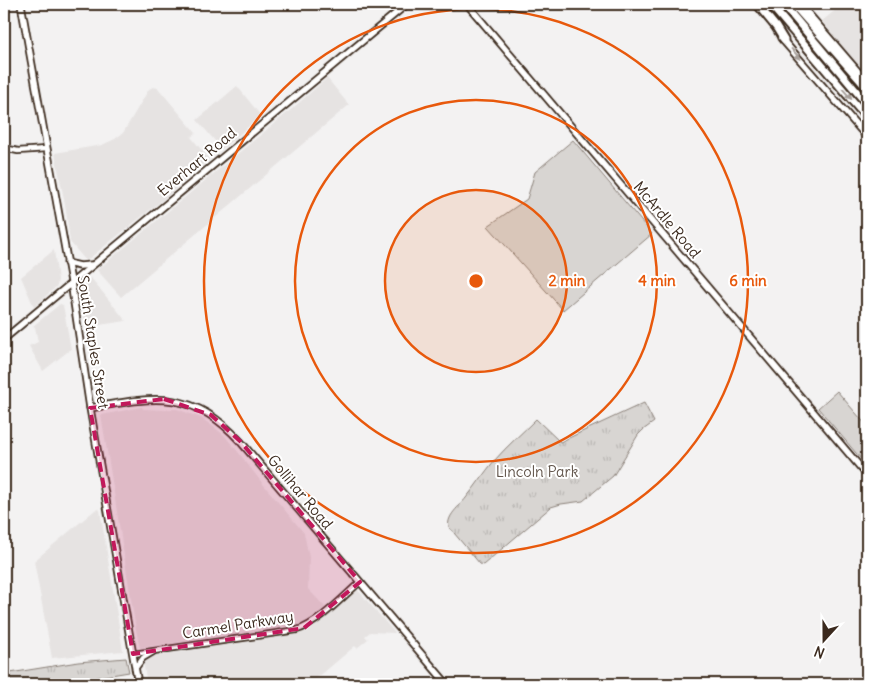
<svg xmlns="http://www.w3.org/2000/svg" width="871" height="688" font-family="Delius,sans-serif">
	<defs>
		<pattern id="park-tufts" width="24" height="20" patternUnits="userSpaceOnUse" patternTransform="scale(1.25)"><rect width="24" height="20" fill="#d8d5d2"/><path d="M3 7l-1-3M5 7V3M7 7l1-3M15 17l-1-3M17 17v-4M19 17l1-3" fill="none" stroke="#bab7b4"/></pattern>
	</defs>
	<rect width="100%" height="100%" fill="#f3f2f2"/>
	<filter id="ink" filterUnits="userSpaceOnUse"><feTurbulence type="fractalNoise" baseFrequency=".02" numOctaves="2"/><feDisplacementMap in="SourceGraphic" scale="10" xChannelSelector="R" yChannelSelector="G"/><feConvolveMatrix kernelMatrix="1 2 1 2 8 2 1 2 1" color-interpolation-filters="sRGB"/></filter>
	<g filter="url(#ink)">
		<g fill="#e6e3e2">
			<path d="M 843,4 L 867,4 L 867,79 L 822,21 Z"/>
			<path d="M 327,78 L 349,105 L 121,297 L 97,270 L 293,108 Z"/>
			<path d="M 237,86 L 261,116 L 222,149 L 197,120 Z"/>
			<path d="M 153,87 L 158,88 L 196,133 L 191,137 L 209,159 L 165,198 L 86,261 L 70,242 L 66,210 L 55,153 L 102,145 L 115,139 L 123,133 L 149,89 Z"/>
			<path d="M 54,250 L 58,280 L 57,286 L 34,307 L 21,277 Z"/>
			<path d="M 91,278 L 126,321 L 86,327 L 79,290 L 81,286 Z"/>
			<path d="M 60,304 L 63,305 L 71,349 L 43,371 L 29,346 L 38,342 L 35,327 L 33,326 Z"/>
			<path d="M 142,407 L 143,409 L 167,410 L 168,409 L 177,409 L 201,418 L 211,425 L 224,435 L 239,453 L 263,484 L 304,533 L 309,557 L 308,589 L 325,607 L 311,620 L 293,627 L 140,648 L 136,630 L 113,487 L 101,415 Z"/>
			<path d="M 98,509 L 100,510 L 123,651 L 52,658 L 34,561 L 95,510 Z"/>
			<path d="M 357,589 L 395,633 L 370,632 L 365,636 L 368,639 L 357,648 L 355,646 L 310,684 L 147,684 L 143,661 L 149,655 L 308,631 Z"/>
		</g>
		<g fill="url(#park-tufts)" stroke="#8a8078">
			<path d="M 644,403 L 654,422 L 643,430 L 638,435 L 613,476 L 583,501 L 561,504 L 551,507 L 483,565 L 480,564 L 449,527 C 446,516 460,506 466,498 C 476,486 484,473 494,461 C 507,446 522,433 536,419 L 560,442 Z"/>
			<path d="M 126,658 L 129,672 L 57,684 L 4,684 L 4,674 L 78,662 Z"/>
		</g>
		<g fill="#d8d5d2" stroke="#8a8078">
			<path d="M 573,140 L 652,234 L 563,310 L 488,226 L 527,199 L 535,172 Z"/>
			<path d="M 837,391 L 867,426 L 867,466 L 818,408 Z"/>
		</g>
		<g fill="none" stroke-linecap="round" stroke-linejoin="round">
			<defs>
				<g id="minor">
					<path d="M 4,148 L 18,151 L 46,149"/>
					<path d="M 133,654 L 297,630 C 318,624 344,596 360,582"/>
					<path d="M 135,669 L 143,658 L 153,652"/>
				</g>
				<g id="major">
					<path d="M 21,4 L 71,282 L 90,408 L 138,684"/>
					<path d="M 467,4 L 867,475"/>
					<path d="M 800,4 L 867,82"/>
					<path d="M 781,38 L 867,137"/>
					<path d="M 67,263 L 80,266 L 91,265"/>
					<path d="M 4,339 L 407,4"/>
					<path d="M 90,408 C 154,397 192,388 240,441 L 447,684"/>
				</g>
				<g id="highway">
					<path d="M 757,4 L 776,27 L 784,40"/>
					<path d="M 770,4 L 867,118"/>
					<path d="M 783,4 L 867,104"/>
					<path d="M 793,4 L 867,88"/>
				</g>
			</defs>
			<use href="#minor" stroke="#3b2a1e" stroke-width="8"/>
			<use href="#major" stroke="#3b2a1e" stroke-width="9"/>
			<use href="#highway" stroke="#3b2a1e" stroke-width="11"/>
			<use href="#minor" stroke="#fff" stroke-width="4.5"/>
			<use href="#major" stroke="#fff" stroke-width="5.5"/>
			<use href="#highway" stroke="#fff" stroke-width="7"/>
		</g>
		<defs><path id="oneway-solid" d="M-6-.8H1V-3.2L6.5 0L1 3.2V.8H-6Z" transform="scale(1.25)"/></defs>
		<g fill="#a79f9a">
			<use href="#oneway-solid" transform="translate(796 54) rotate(49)"/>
			<use href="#oneway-solid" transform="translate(847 94) rotate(49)"/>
		</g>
	</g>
	<path fill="#c2185b" fill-opacity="0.2" stroke="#c2185b" stroke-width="4" stroke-dasharray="10 6" stroke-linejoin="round" d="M 164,399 L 211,415 L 240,441 L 360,582 L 304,628 L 133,654 L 90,408 Z"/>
	<circle cx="476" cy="281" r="91" fill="#e8590c" fill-opacity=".12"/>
	<g fill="none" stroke="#e8590c" stroke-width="2.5">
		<circle cx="476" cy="281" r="91"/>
		<circle cx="476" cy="281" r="181"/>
		<circle cx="476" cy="281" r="272"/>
	</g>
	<g text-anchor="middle" stroke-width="4" stroke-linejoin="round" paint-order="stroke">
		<g font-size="15" fill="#3b2a1e" stroke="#fff">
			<text transform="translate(197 162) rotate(-40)" y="5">Everhart Road</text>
			<text transform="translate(667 220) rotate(50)" y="5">McArdle Road</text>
			<text transform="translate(93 342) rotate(81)" y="5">South Staples Street</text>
			<text transform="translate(300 492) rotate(50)" y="5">Gollihar Road</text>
			<text transform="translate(238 625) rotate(-9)" y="5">Carmel Parkway</text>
		</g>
		<g font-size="15" fill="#62554b" stroke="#fff">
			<text x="537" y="477">Lincoln Park</text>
		</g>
	</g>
	<circle cx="476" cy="281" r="8" fill="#e8590c" stroke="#fff" stroke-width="2.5"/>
	<g font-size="15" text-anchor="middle" font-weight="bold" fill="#e8590c" stroke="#fff" stroke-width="4" stroke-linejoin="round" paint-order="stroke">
		<text x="567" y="286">2 min</text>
		<text x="657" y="286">4 min</text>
		<text x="748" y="286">6 min</text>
	</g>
	<rect width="871" height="688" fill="none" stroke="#fff" stroke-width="20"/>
	<rect x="10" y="10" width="851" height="668" fill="none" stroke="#3b2a1e" stroke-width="2" filter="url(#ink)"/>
	<g transform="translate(824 640) rotate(201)" stroke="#ffffff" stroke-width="4" paint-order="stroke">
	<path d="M0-4L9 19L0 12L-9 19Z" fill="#3b2a1e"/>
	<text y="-8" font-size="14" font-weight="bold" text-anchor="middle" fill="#3b2a1e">N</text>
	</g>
</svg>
